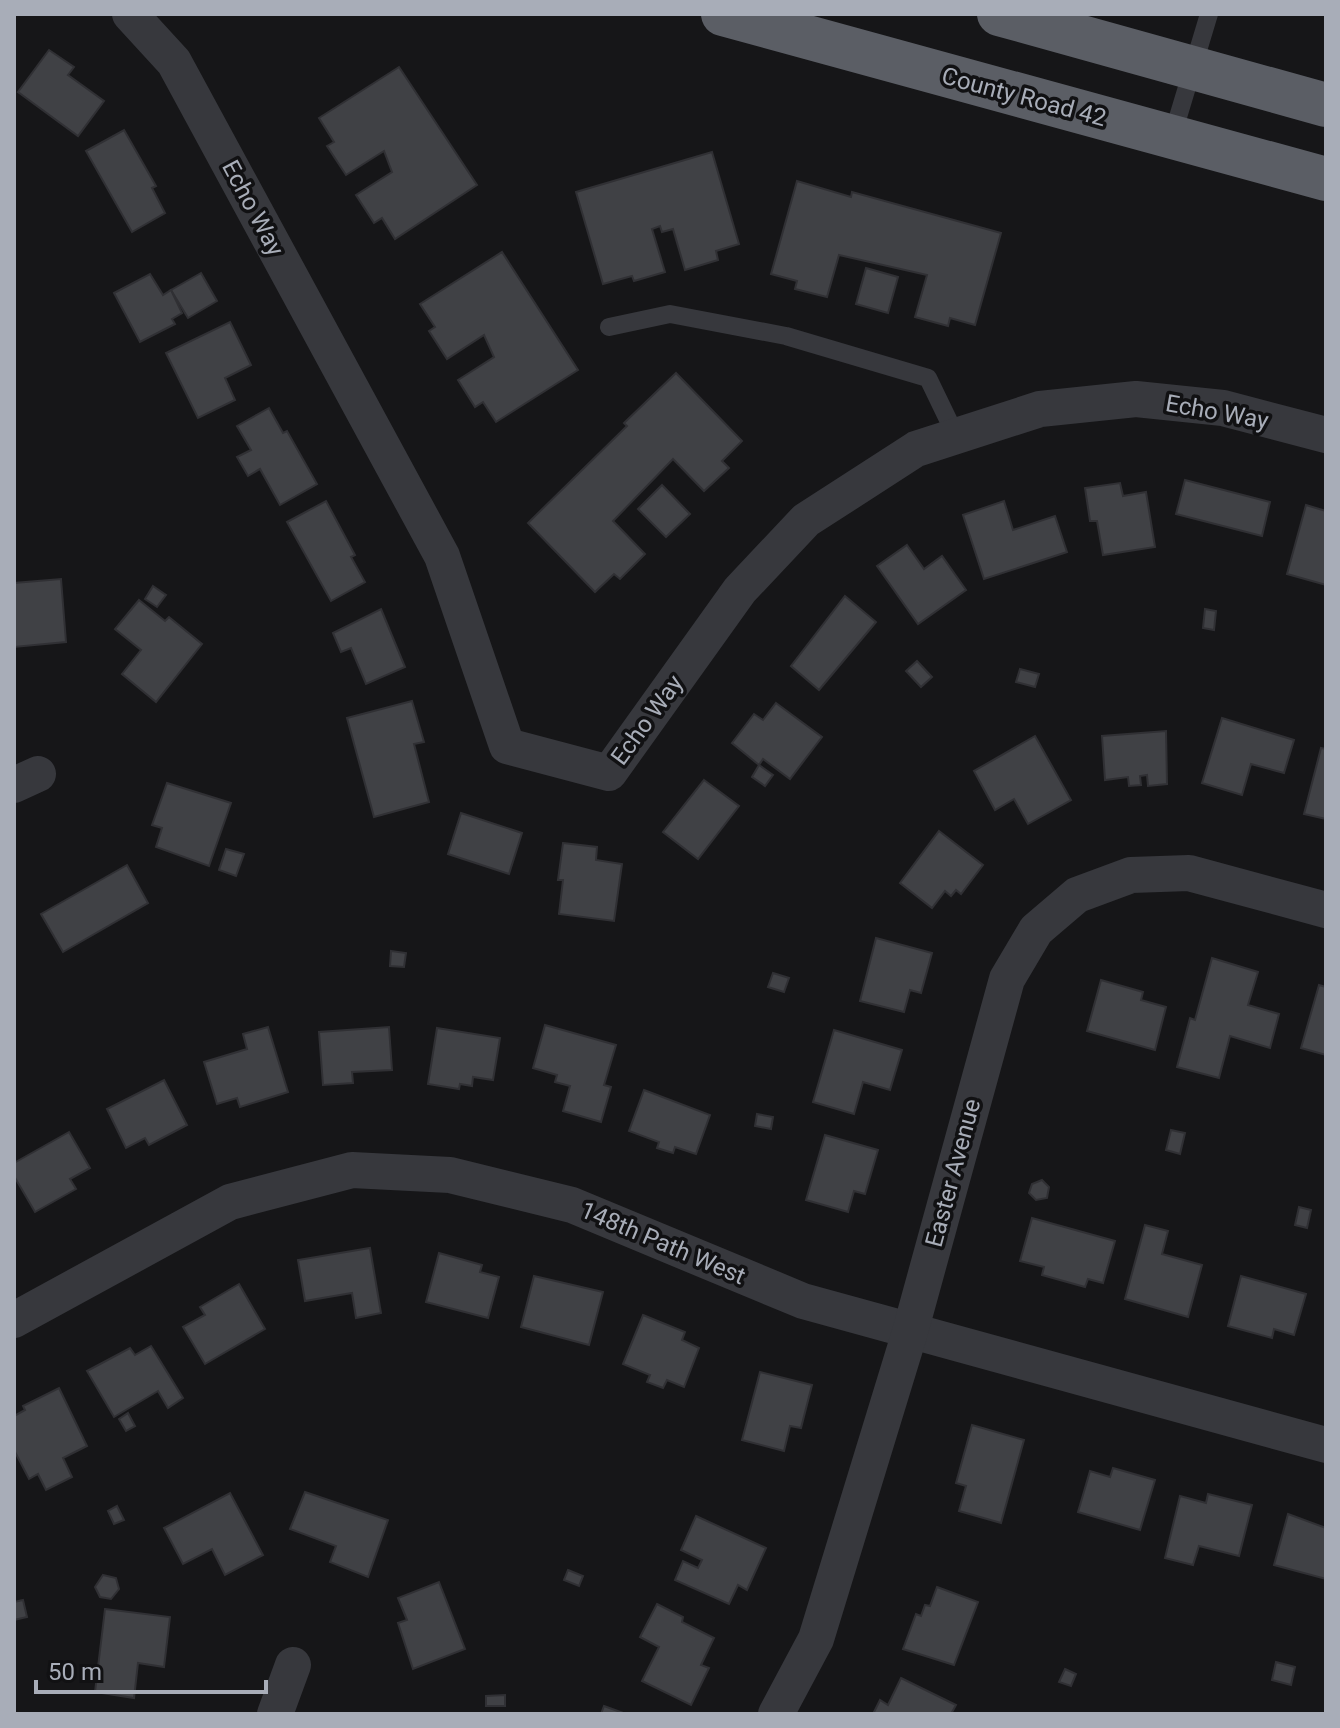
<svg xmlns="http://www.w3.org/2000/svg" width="1340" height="1728" font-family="Roboto,sans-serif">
	<rect width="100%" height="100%" fill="#161618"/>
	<g fill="#404145" stroke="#303034" stroke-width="2">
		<path d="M 49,50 L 74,67 L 68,75 L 104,101 L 78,136 L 18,92 Z"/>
		<path d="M 399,67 L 477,185 L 395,239 L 382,218 L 374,223 L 356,195 L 392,172 L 384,151 L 346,175 L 327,146 L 334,142 L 319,118 Z"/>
		<path d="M 124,130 L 156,186 L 152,188 L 165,213 L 132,232 L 86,151 Z"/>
		<path d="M 712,152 L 739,244 L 716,251 L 718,260 L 685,270 L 673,229 L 662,232 L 660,226 L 652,229 L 665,272 L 634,281 L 632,276 L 603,284 L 576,192 Z"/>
		<path d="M 797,181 L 851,197 L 852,192 L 1001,233 L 975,325 L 950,318 L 948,326 L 915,317 L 927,275 L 839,255 L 827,297 L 795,289 L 797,281 L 771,274 Z"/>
		<path d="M 502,252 L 578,370 L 496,422 L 483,402 L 475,407 L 458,380 L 494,357 L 484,335 L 447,359 L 429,331 L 435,327 L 420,304 Z"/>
		<path d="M 866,268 L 898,277 L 888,313 L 856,304 Z"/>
		<path d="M 201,273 L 217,301 L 188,318 L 171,290 Z"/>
		<path d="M 150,274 L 163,295 L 171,290 L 182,313 L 172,319 L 175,324 L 140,342 L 114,293 Z"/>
		<path d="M 230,322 L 251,365 L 225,378 L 235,400 L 198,418 L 166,353 Z"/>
		<path d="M 676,373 L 742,441 L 722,461 L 729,468 L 704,491 L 673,459 L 613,521 L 645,554 L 620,579 L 614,574 L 595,592 L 528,523 L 627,426 L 624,423 Z"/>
		<path d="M 269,408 L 283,433 L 287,431 L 317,484 L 280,505 L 260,469 L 248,476 L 237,457 L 251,450 L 237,426 Z"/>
		<path d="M 1185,480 L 1270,502 L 1262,536 L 1176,514 Z"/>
		<path d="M 1120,483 L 1123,496 L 1146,492 L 1155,547 L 1103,555 L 1097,521 L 1090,521 L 1085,488 Z"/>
		<path d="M 662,485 L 690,514 L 666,537 L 638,509 Z"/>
		<path d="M 326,501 L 355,555 L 351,557 L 365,582 L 331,601 L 287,522 Z"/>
		<path d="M 1004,501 L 1013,530 L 1055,516 L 1067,552 L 984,579 L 963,515 Z"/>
		<path d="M 1306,505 L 1326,511 L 1326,585 L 1287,574 Z"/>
		<path d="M 907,545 L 924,569 L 942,556 L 966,590 L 918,624 L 877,566 Z"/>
		<path d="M 61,579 L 66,642 L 14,647 L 14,583 Z"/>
		<path d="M 153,586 L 166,595 L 157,607 L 145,599 Z"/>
		<path d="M 845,596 L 876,622 L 819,690 L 791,666 Z"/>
		<path d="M 139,600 L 165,621 L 169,617 L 202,644 L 156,702 L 122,674 L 141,650 L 115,629 Z"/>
		<path d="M 381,609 L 405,667 L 366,684 L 351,648 L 341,652 L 333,633 Z"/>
		<path d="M 1205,609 L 1216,611 L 1214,630 L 1203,628 Z"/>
		<path d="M 917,661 L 932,677 L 921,687 L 906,671 Z"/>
		<path d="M 1020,669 L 1039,674 L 1035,687 L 1016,682 Z"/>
		<path d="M 412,701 L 424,742 L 414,744 L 429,802 L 374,817 L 347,718 Z"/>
		<path d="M 776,703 L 822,737 L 790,779 L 763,759 L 759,765 L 732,743 L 754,714 L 763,720 Z"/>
		<path d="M 1222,718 L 1294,740 L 1284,773 L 1251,764 L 1242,795 L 1202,783 Z"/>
		<path d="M 1166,731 L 1167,784 L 1148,786 L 1147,775 L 1140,776 L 1141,785 L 1129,786 L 1128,777 L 1105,780 L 1102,736 Z"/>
		<path d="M 1035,736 L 1071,800 L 1028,824 L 1014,799 L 995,810 L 974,771 Z"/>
		<path d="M 1321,748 L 1326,749 L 1326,819 L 1304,814 Z"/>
		<path d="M 759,765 L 773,775 L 765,786 L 752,777 Z"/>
		<path d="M 704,780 L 739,806 L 698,859 L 663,832 Z"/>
		<path d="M 167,783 L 231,803 L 209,866 L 156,847 L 162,828 L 152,825 Z"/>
		<path d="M 461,813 L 522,833 L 509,874 L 448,854 Z"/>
		<path d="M 939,831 L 983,865 L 961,894 L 956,890 L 951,896 L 945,891 L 932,908 L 900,883 Z"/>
		<path d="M 563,843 L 597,847 L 596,860 L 622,864 L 614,921 L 559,914 L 563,880 L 558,880 Z"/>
		<path d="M 226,849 L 244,854 L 236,876 L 219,870 Z"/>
		<path d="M 127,865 L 148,903 L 63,952 L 41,914 Z"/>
		<path d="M 876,938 L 932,953 L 921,993 L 910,990 L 904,1012 L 860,1001 Z"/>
		<path d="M 391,951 L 406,953 L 404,967 L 390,966 Z"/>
		<path d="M 1212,958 L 1258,972 L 1248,1005 L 1279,1014 L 1270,1048 L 1230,1036 L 1219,1078 L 1177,1067 L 1190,1018 L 1195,1020 Z"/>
		<path d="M 773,973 L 789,978 L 784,992 L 768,987 Z"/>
		<path d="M 1101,980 L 1143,992 L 1141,1000 L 1166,1007 L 1155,1050 L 1087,1031 Z"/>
		<path d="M 1319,985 L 1326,987 L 1326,1055 L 1301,1048 Z"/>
		<path d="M 545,1025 L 616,1045 L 604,1085 L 611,1087 L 601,1122 L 563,1111 L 570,1086 L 555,1082 L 557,1075 L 533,1068 Z"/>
		<path d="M 268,1027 L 288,1092 L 240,1107 L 237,1098 L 217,1104 L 204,1062 L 247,1049 L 243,1034 Z"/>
		<path d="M 389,1027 L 392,1070 L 352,1072 L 353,1083 L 323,1085 L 319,1032 Z"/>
		<path d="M 437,1028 L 500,1038 L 493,1080 L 473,1077 L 472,1086 L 460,1084 L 459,1089 L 428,1084 Z"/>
		<path d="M 834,1030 L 902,1050 L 890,1090 L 863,1082 L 854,1114 L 813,1102 Z"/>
		<path d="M 164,1080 L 187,1125 L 149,1145 L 145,1138 L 126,1148 L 107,1109 Z"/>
		<path d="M 644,1090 L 710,1115 L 696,1154 L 675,1147 L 673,1153 L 657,1148 L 659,1142 L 629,1131 Z"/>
		<path d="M 757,1114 L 773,1117 L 771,1129 L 755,1126 Z"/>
		<path d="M 1171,1130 L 1185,1133 L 1180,1154 L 1166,1150 Z"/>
		<path d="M 69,1132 L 90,1168 L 70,1179 L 76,1189 L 35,1212 L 14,1176 L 14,1163 Z"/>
		<path d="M 825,1135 L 878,1150 L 865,1194 L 854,1191 L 848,1212 L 806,1200 Z"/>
		<path d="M 1042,1180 L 1049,1187 L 1047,1198 L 1036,1200 L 1029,1193 L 1032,1184 Z"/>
		<path d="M 1299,1207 L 1311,1210 L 1307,1228 L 1295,1225 Z"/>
		<path d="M 1032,1218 L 1115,1241 L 1103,1283 L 1088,1279 L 1085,1287 L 1042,1275 L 1044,1267 L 1020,1261 Z"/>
		<path d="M 1145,1225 L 1168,1231 L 1162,1254 L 1202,1265 L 1188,1317 L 1125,1299 Z"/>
		<path d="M 370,1248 L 381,1313 L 356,1318 L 352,1293 L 305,1301 L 298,1260 Z"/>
		<path d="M 439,1253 L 482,1265 L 480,1272 L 499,1277 L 488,1318 L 426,1302 Z"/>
		<path d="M 534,1276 L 603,1292 L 589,1345 L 521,1327 Z"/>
		<path d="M 1241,1276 L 1306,1294 L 1294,1335 L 1274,1329 L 1272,1338 L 1228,1326 Z"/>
		<path d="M 239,1284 L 265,1329 L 205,1364 L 183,1327 L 205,1315 L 200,1307 Z"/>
		<path d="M 643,1315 L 685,1332 L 682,1340 L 699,1348 L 684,1387 L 667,1380 L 663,1388 L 647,1382 L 650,1375 L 623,1364 Z"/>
		<path d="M 151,1346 L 183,1398 L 168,1408 L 158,1391 L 114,1417 L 87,1371 L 130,1348 L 135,1355 Z"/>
		<path d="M 760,1372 L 812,1385 L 801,1428 L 790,1426 L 784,1451 L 742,1440 Z"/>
		<path d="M 59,1388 L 87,1446 L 63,1458 L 72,1477 L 46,1490 L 38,1474 L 29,1479 L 14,1450 L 14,1416 L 25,1410 L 23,1406 Z"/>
		<path d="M 128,1413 L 135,1426 L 126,1431 L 119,1419 Z"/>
		<path d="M 972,1425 L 1024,1440 L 1001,1523 L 959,1511 L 966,1486 L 956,1483 Z"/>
		<path d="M 1113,1468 L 1155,1480 L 1140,1530 L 1078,1512 L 1090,1471 L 1110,1477 Z"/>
		<path d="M 305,1492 L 388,1520 L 368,1577 L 330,1562 L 336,1546 L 290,1529 Z"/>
		<path d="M 230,1493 L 263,1555 L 225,1575 L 212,1549 L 183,1564 L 164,1528 Z"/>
		<path d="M 1208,1494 L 1252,1505 L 1239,1556 L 1199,1546 L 1193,1565 L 1165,1558 L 1180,1496 L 1206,1503 Z"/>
		<path d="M 117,1506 L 124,1520 L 114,1524 L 108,1511 Z"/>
		<path d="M 1288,1514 L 1326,1528 L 1326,1579 L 1274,1565 Z"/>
		<path d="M 696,1516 L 766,1548 L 747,1590 L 738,1585 L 729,1604 L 675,1580 L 683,1561 L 698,1568 L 702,1560 L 681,1550 Z"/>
		<path d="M 568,1570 L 583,1576 L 579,1586 L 564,1580 Z"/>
		<path d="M 103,1575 L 116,1578 L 119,1589 L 111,1599 L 100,1597 L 95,1587 Z"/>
		<path d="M 439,1582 L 465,1649 L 413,1669 L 398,1623 L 407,1620 L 398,1598 Z"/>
		<path d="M 937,1587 L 978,1602 L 954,1665 L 903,1649 L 916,1614 L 921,1616 L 925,1605 L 930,1606 Z"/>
		<path d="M 23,1600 L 27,1617 L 14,1620 L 14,1602 Z"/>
		<path d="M 657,1604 L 683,1617 L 682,1622 L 714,1638 L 701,1665 L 709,1668 L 691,1705 L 642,1681 L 659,1647 L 640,1637 Z"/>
		<path d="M 105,1609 L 170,1617 L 164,1667 L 138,1663 L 134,1698 L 95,1692 Z"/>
		<path d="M 1276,1662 L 1295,1667 L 1291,1685 L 1272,1680 Z"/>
		<path d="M 1065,1669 L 1076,1674 L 1071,1686 L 1059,1682 Z"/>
		<path d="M 901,1678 L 956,1705 L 951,1714 L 873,1714 L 880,1700 L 888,1705 Z"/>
		<path d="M 505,1695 L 505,1706 L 486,1706 L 486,1696 Z"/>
		<path d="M 604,1706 L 626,1714 L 601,1714 Z"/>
	</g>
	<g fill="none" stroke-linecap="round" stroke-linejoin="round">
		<g stroke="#37383d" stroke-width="18">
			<path d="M 1172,137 L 1209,14"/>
			<path d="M 609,327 L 670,314 L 786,336 L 928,378 L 956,436"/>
		</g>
		<g stroke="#37383d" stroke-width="36">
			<path d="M 130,14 L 174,62 L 442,556 L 507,746 L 609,773 L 740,590 L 806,520 L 916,449 L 1040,409 L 1136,399 L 1223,408 L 1326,435"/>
			<path d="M 14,785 L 38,774"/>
			<path d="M 14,1320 L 230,1202 L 352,1170 L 450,1175 L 572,1205 L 803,1301 L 1326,1445"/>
			<path d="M 275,1714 L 293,1665"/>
			<path d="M 776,1714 L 816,1639 L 910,1332 L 1007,979 L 1036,930 L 1077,895 L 1131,875 L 1189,873 L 1326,910"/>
		</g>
		<g stroke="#5b5e65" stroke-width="44">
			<path d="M 723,14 L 1326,179"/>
			<path d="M 999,14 L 1326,105"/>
		</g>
	</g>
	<g text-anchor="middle" stroke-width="7" stroke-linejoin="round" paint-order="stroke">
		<g font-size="24" fill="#a8adb8" stroke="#111113">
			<text transform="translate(1024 97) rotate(15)" y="8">County Road 42</text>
			<text transform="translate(253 208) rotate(62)" y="8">Echo Way</text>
			<text transform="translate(1217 412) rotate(10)" y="8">Echo Way</text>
			<text transform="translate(647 720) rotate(-54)" y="8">Echo Way</text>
			<text transform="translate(953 1173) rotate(-75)" y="8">Easter Avenue</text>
			<text transform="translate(663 1243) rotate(23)" y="8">148th Path West</text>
		</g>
	</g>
	<rect width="1340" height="1728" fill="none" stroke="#a8adb8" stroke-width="32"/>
	<path d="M36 1680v12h230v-12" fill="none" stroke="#a8adb8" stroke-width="4"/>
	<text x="48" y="1680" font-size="24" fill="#a8adb8" stroke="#111113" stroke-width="6" paint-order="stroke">50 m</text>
</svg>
